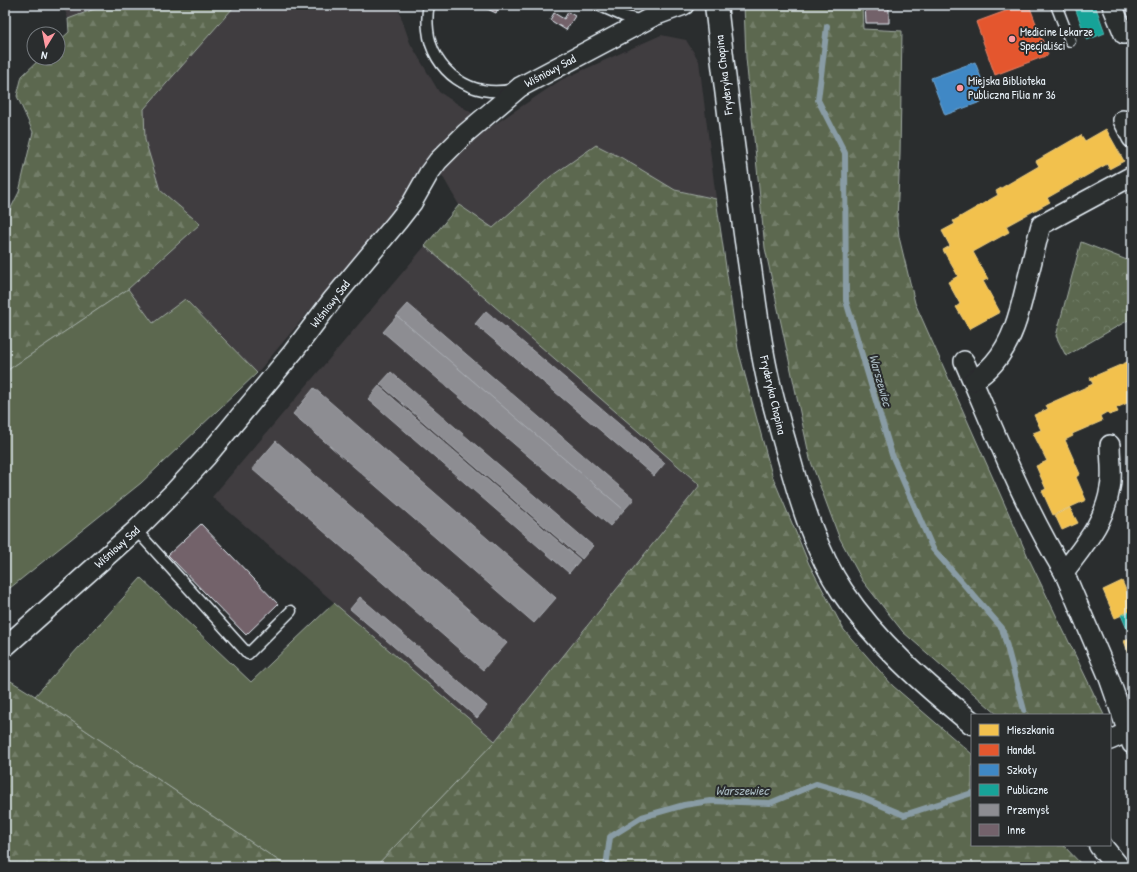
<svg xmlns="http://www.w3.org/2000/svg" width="1137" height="872" font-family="'Patrick Hand',sans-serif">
	<defs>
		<pattern id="forest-firs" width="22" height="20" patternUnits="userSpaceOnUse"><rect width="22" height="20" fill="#5c684f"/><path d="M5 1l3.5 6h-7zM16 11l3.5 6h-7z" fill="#737e69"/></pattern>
		<pattern id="park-crowns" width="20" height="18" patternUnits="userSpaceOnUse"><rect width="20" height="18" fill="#5c684f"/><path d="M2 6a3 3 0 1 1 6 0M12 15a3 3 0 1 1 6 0" fill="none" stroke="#737e69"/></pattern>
	</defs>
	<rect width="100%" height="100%" fill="#2a2d2e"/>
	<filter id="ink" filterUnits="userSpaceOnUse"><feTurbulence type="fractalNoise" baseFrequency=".025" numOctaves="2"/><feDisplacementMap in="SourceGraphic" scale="8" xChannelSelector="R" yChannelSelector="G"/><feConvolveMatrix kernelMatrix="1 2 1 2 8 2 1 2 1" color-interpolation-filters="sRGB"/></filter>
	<g filter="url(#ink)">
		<g fill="#403d40">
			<path d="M 63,5 L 105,5 L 68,19 Z"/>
			<path d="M 253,5 L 397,5 L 410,43 L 439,92 L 492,126 L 561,80 L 661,35 L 686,40 L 699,61 L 716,199 L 675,190 L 622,158 L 596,145 L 550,177 L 493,228 L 459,205 L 432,158 L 391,214 L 257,373 L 185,299 L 153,323 L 128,289 L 200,224 L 160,190 L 145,140 L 144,109 L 233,8 Z"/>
			<path d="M 425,246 L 700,485 L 495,741 L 212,497 Z"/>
		</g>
		<g fill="url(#forest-firs)" stroke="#a2aca4">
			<path d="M 105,5 L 230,5 L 233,8 L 144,109 L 145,140 L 160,190 L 200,224 L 128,289 L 5,372 L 5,220 L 19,192 L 33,132 L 17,96 L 22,76 L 41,58 L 58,58 L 58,42 L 69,32 L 68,19 Z"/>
			<path d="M 744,5 L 862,5 L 863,29 L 902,31 L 900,155 L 897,218 L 899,237 L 915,303 L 1029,559 L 1104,715 L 998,715 L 903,632 L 862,580 L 839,537 L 810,459 L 765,248 L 746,58 Z"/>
			<path d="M 596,145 L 622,158 L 675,190 L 716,199 L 738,349 L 772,475 L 809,564 L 844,630 L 893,686 L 972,754 L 972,845 L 1063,845 L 1084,867 L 375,867 L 495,741 L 700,485 L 425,246 L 459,205 L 493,228 L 550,177 Z"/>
			<path d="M 6,678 L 35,696 L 288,867 L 5,867 L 5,679 Z"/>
		</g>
		<path fill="url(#park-crowns)" stroke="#a2aca4" d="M 1081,242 L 1132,262 L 1132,318 L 1066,356 L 1056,336 Z"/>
		<g fill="#5c684f" stroke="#a2aca4">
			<path d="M 128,289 L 153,323 L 185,299 L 257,373 L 141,483 L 5,592 L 5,372 Z"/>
			<path d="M 141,578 L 251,682 L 334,603 L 495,741 L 375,867 L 288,867 L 35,696 Z"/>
		</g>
		<g fill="#f2c14e" stroke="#efcf81">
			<path d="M 1106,129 L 1124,161 L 1109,169 L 1107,164 L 1047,198 L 1050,202 L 1006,226 L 1009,232 L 973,252 L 988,279 L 983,281 L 1000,312 L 969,329 L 956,307 L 960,304 L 948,282 L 958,276 L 943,250 L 950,246 L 942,231 L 955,224 L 953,221 L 998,195 L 996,191 L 1039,166 L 1036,161 L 1081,135 L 1085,141 Z"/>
			<path d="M 1132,360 L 1132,401 L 1116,408 L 1118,412 L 1109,415 L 1107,412 L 1100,416 L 1102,421 L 1072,434 L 1073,436 L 1065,440 L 1080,474 L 1076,477 L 1086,500 L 1053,515 L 1042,491 L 1046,489 L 1036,466 L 1047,461 L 1033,433 L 1041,430 L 1034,415 L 1048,409 L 1046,405 L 1093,384 L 1090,378 Z"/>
			<path d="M 1070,508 L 1078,523 L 1062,530 L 1055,515 Z"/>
			<path d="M 1122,581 L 1132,604 L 1132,611 L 1115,618 L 1103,590 Z"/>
			<path d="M 1132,638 L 1132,661 L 1124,641 Z"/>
		</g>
		<path fill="#e4572e" stroke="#e5856b" d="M 1022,5 L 1029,5 L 1048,55 L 995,75 L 976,22 Z"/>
		<path fill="#3f88c5" stroke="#72a8d4" d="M 975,62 L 989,99 L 945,115 L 931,78 Z"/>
		<g fill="#17a398" stroke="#56bab5">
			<path d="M 1074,5 L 1095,5 L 1105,33 L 1087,40 Z"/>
			<path d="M 1132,611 L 1132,627 L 1127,629 L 1121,615 Z"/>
		</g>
		<g fill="#8d8d92" stroke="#a8abb1">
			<path d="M 408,304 L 634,499 L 624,510 L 397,316 Z"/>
			<path d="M 486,311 L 665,463 L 654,476 L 475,324 Z"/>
			<path d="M 397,316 L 624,510 L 610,526 L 383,332 Z"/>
			<path d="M 391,372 L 593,546 L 582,559 L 380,384 Z"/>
			<path d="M 379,386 L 580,560 L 569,573 L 368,399 Z"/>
			<path d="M 314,388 L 556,598 L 534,623 L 293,414 Z"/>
			<path d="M 276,441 L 507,643 L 483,670 L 252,469 Z"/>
			<path d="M 360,597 L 487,706 L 477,718 L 350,609 Z"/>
		</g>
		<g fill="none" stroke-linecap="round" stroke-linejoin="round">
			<g stroke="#899ca5" stroke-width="6">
				<path d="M 827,26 L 818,100 L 845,153 L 846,301 L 892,455 L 933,549 L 1002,628 L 1024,710"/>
				<path d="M 606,867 L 610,837 L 642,817 L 684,805 L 710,801 L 770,803 L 816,784 L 861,797 L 904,815 L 972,793"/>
			</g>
		</g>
		<g fill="#73626b" stroke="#e8f1f8">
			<path d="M 482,5 L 500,5 L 496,13 L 481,6 Z"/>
			<path d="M 865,5 L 889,5 L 889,23 L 866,23 Z"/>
			<path d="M 568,12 L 575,16 L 566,30 L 550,20 L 554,13 L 564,19 Z"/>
			<path d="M 201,524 L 278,604 L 246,635 L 168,555 Z"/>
		</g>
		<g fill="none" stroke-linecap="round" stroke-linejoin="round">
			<defs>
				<g id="service">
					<path d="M 429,5 C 427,13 427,21 428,30 C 432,71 472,100 513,89"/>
					<path d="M 598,5 L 623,16 L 643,21"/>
					<path d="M 1056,5 L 1070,41"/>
					<path d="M 136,530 L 248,654 L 291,611"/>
				</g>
				<g id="minor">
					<path d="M 1112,5 L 1124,34 L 1132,30"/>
					<path d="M 1123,120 L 1132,138"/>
					<path d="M 964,361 C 995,432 1023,505 1064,572"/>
					<path d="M 973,381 C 981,376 988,370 994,363 C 1014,340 1020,310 1027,281 C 1032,262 1036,243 1041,225 L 1132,176"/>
					<path d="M 1110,445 C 1110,459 1113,475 1110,488 C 1105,522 1084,545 1064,572 L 1109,678 L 1132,744"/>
					<path d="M 5,647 L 136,530 L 175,491 L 207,456 L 293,352 L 333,299 L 398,221 L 412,203 L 429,173 L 438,161 L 466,133 L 520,87 L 654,16 L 684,5"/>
					<path d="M 1110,740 L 1128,732"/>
				</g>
				<g id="tertiary">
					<path d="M 716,5 C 725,84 735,162 746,241 C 753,284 757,328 766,370 C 772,400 781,429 789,458 C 801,502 816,552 842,591 C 876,642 924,684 972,723"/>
					<path d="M 1100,845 L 1118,867"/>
				</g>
			</defs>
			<use href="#service" stroke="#e8f1f8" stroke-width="13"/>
			<use href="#minor" stroke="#e8f1f8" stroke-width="22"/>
			<use href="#tertiary" stroke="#e8f1f8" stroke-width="25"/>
			<use href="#service" stroke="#2a2d2e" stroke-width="10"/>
			<use href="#minor" stroke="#2a2d2e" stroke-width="19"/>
			<use href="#tertiary" stroke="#2a2d2e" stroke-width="22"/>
		</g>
	</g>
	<g fill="#ff9aa2" stroke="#2a2d2e" stroke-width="1.5">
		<circle cx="1012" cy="39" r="4"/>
		<circle cx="960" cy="88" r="4"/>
	</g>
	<g text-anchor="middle" stroke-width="4" stroke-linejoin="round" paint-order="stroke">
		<g font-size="12" fill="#e8f1f8" stroke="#2a2d2e" text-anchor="start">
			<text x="1020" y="36">Medicine Lekarze<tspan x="1020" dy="14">Specjaliści</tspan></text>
			<text x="968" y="85">Miejska Biblioteka<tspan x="968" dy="14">Publiczna Filia nr 36</tspan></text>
		</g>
		<g font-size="12" fill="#e8f1f8" stroke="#2a2d2e">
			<text transform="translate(550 71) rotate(-28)" y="4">Wiśniowy Sad</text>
			<text transform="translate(724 75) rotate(-97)" y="4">Fryderyka Chopina</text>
			<text transform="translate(330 304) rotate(-52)" y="4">Wiśniowy Sad</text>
			<text transform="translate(773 395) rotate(77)" y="4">Fryderyka Chopina</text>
			<text transform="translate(117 547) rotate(-42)" y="4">Wiśniowy Sad</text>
		</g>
		<g font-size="13" font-style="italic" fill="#a8b9c0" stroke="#2a2d2e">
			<text transform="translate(881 380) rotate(74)" y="5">Warszewiec</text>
			<text x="742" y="795">Warszewiec</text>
		</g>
	</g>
	<rect width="1137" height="872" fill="none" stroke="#2a2d2e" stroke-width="20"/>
	<rect x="10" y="10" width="1117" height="852" fill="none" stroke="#e8f1f8" stroke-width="1.5" filter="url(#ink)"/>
	<rect x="971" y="714" width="140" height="132" fill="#2a2d2e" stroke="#767b7f"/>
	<rect x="979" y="724" width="20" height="12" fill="#f2c14e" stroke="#767b7f"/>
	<text x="1007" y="734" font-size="12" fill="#e8f1f8">Mieszkania</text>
	<rect x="979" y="744" width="20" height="12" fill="#e4572e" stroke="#767b7f"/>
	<text x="1007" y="754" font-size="12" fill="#e8f1f8">Handel</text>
	<rect x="979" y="764" width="20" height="12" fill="#3f88c5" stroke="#767b7f"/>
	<text x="1007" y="774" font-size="12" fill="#e8f1f8">Szkoły</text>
	<rect x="979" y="784" width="20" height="12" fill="#17a398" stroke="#767b7f"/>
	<text x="1007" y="794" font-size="12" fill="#e8f1f8">Publiczne</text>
	<rect x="979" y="804" width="20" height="12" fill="#8d8d92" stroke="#767b7f"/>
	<text x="1007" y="814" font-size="12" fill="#e8f1f8">Przemysł</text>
	<rect x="979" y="824" width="20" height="12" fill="#73626b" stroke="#767b7f"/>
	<text x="1007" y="834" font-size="12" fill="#e8f1f8">Inne</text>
	<g transform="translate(46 46) rotate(190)"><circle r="19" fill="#2a2d2e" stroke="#767b7f"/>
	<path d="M0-3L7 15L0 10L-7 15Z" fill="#ff9aa2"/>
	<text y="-6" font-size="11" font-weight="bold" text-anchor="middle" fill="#e8f1f8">N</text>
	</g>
</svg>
